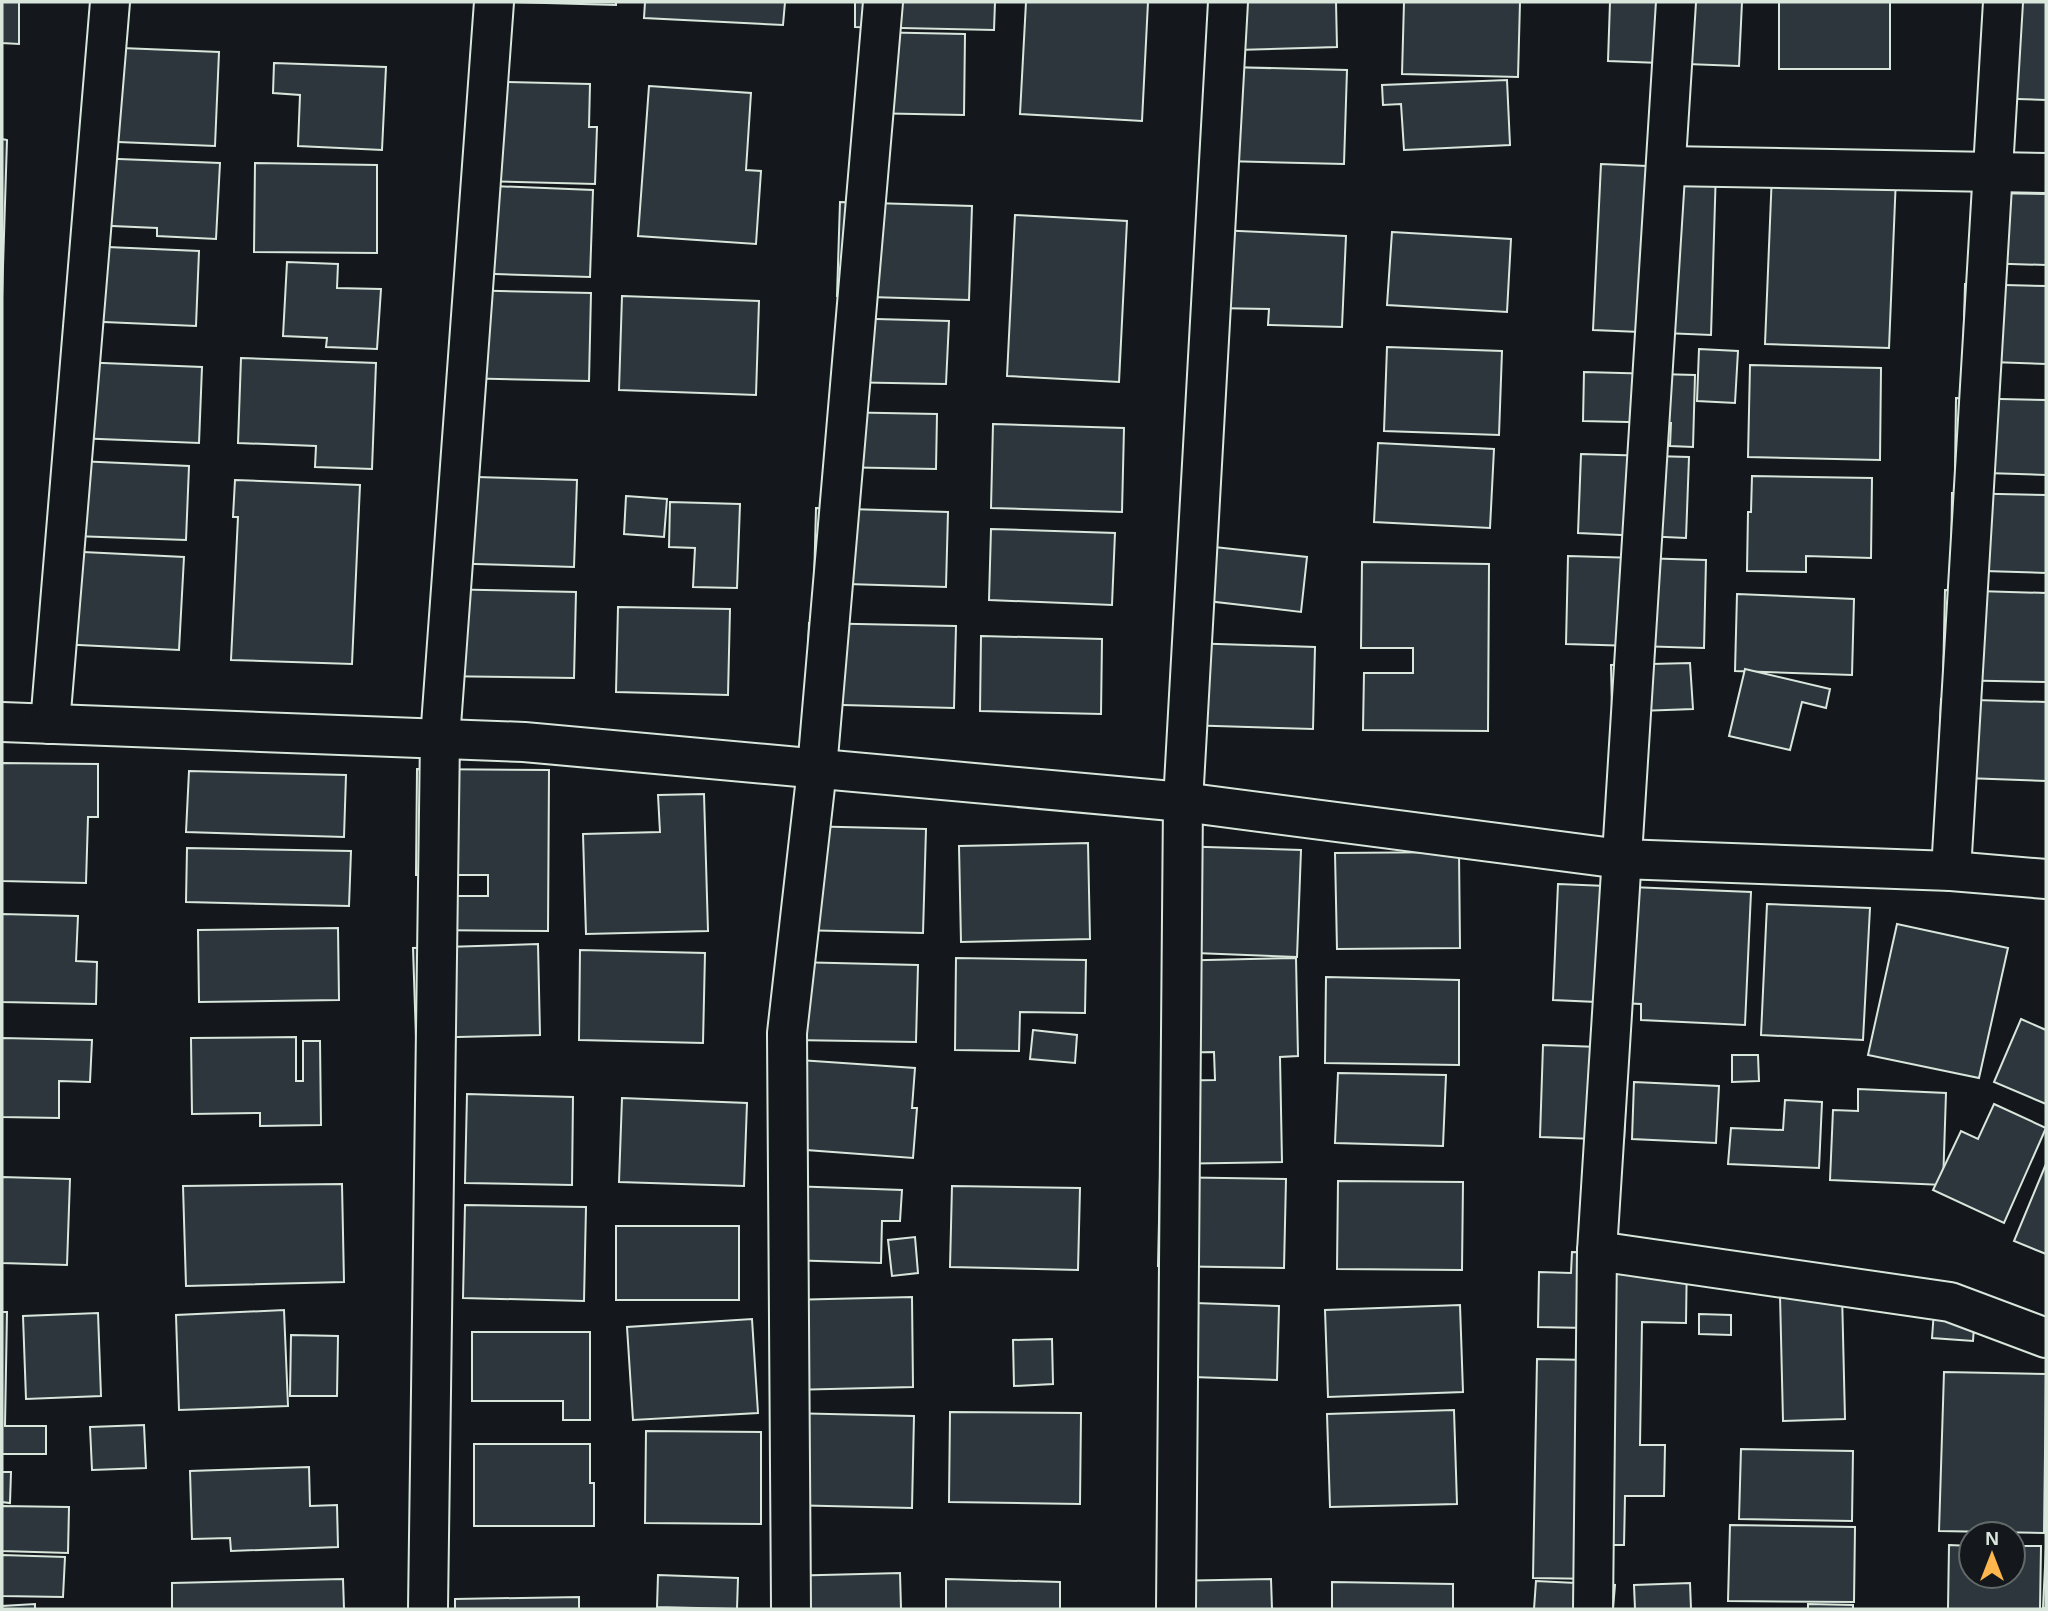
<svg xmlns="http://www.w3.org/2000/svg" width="2048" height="1611" font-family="Arial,sans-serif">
	<rect width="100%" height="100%" fill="#14181c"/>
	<g fill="#2c363c" stroke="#d8e6dc" stroke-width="2">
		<path d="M 2,2 L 19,2 L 19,44 L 2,43 Z"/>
		<path d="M 510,2 L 616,2 L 616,5 Z"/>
		<path d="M 645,2 L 785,2 L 783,25 L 644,18 Z"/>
		<path d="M 855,2 L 995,2 L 994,30 L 855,27 Z"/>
		<path d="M 1026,2 L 1148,2 L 1142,121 L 1020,114 Z"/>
		<path d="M 1234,2 L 1336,2 L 1337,47 L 1236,50 Z"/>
		<path d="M 1404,2 L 1520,2 L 1518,77 L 1402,74 Z"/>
		<path d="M 1610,2 L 1742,2 L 1739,66 L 1608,61 Z"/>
		<rect x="1779" y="2" width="111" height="67"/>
		<path d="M 1988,2 L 2046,2 L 2046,100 L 1985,98 Z"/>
		<path d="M 867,32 L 965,34 L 964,115 L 865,113 Z"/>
		<path d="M 97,47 L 219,52 L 215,146 L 94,141 Z"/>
		<path d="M 274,63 L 386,67 L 382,150 L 298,146 L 300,95 L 273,93 Z"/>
		<path d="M 1227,67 L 1347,70 L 1344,164 L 1224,161 Z"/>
		<path d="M 1507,80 L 1510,145 L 1404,150 L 1401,104 L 1383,105 L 1382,85 Z"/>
		<path d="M 473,81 L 590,84 L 589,127 L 597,127 L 595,184 L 478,181 Z"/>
		<path d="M 649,86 L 751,93 L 746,170 L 761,171 L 756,244 L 638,236 Z"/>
		<path d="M 2,139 L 7,140 L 2,298 Z"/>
		<path d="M 93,158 L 220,163 L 216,239 L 157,236 L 157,228 L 90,225 Z"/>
		<path d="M 255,163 L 377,165 L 377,253 L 254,252 Z"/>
		<path d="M 1601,164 L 1716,169 L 1711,335 L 1593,330 Z"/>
		<path d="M 1772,173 L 1896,177 L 1889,348 L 1765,344 Z"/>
		<path d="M 468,185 L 593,190 L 590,277 L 465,273 Z"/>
		<path d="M 1982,193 L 2046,194 L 2046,265 L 1980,263 Z"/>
		<path d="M 840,202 L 972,206 L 969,300 L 837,296 Z"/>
		<path d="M 1015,215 L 1127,221 L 1119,382 L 1007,376 Z"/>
		<path d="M 1217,230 L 1346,236 L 1342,327 L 1268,325 L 1269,309 L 1213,308 Z"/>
		<path d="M 1392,232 L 1511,239 L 1507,312 L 1387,305 Z"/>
		<path d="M 84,246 L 199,251 L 196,326 L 81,321 Z"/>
		<path d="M 287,262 L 338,264 L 337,288 L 381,289 L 377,349 L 326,347 L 327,338 L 283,336 Z"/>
		<path d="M 1965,284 L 2046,286 L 2046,364 L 1963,361 Z"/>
		<path d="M 458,290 L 591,293 L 589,381 L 455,378 Z"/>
		<path d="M 622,296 L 759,301 L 756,395 L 619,390 Z"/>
		<path d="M 839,318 L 949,321 L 946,384 L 837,382 Z"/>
		<path d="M 1387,347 L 1502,351 L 1499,435 L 1384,431 Z"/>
		<path d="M 1699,349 L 1738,351 L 1735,403 L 1697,401 Z"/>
		<path d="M 241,358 L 376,363 L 372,469 L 315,467 L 316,446 L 238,443 Z"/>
		<path d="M 78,362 L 202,367 L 199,443 L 75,438 Z"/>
		<path d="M 1750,365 L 1881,368 L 1880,460 L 1748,457 Z"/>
		<path d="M 1584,372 L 1695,375 L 1693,447 L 1670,446 L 1671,423 L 1583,421 Z"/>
		<path d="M 1956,398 L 2046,400 L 2046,475 L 1955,472 Z"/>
		<path d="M 832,412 L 937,414 L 936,469 L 832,467 Z"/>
		<path d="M 993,424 L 1124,428 L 1122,512 L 991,508 Z"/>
		<path d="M 1378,443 L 1494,449 L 1490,528 L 1374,522 Z"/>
		<path d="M 1581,454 L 1689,457 L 1686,538 L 1578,533 Z"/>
		<path d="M 77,461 L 189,466 L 186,540 L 74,536 Z"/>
		<path d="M 443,476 L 577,480 L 574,567 L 441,563 Z"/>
		<path d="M 1752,476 L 1872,478 L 1871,558 L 1806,556 L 1806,572 L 1747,571 L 1748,512 L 1751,512 Z"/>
		<path d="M 235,480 L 360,485 L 352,664 L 231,660 L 238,517 L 233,517 Z"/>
		<path d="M 1952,493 L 2046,495 L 2046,573 L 1951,570 Z"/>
		<path d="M 626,496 L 667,499 L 664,537 L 624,534 Z"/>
		<path d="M 670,502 L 740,504 L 737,588 L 693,587 L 695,548 L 669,547 Z"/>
		<path d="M 816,508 L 948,512 L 946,587 L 814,583 Z"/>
		<path d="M 991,529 L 1115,533 L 1112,605 L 989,600 Z"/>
		<path d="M 1205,546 L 1307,557 L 1301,612 L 1199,600 Z"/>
		<path d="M 63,551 L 184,557 L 179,650 L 59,644 Z"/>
		<path d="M 1568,556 L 1706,560 L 1704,648 L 1566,644 Z"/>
		<path d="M 1362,562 L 1489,564 L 1488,731 L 1363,730 L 1364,673 L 1413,673 L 1413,648 L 1361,648 Z"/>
		<path d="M 436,589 L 576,592 L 574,678 L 433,676 Z"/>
		<path d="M 1945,590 L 2046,593 L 2046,682 L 1943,680 Z"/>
		<path d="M 1737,594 L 1854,599 L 1852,675 L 1735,671 Z"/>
		<path d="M 618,607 L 730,609 L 728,695 L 616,692 Z"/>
		<path d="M 809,623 L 956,626 L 954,708 L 806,704 Z"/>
		<path d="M 981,636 L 1102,639 L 1101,714 L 980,711 Z"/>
		<path d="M 1187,643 L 1315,647 L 1313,729 L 1184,725 Z"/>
		<path d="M 1690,663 L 1693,709 L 1612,712 L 1611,665 Z"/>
		<path d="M 1745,669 L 1830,689 L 1826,708 L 1802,702 L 1790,750 L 1729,736 Z"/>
		<path d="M 1941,699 L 2046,702 L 2046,781 L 1938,777 Z"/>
		<path d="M 2,763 L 98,764 L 98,817 L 88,817 L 86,883 L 2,881 Z"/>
		<path d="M 417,769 L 549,770 L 548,931 L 423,930 L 423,896 L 488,896 L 488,875 L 416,875 Z"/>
		<path d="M 189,771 L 346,775 L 344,837 L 186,832 Z"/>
		<path d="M 704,794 L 708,931 L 586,934 L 583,834 L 660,832 L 658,795 Z"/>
		<path d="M 800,826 L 926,829 L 923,933 L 796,930 Z"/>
		<path d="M 1088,843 L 1090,939 L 961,942 L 959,846 Z"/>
		<path d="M 1174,846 L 1301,850 L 1297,957 L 1170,952 Z"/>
		<path d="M 187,848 L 351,851 L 349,906 L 186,902 Z"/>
		<path d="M 1459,852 L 1460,948 L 1337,949 L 1335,853 Z"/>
		<path d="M 1558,884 L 1751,892 L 1745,1025 L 1641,1020 L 1641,1004 L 1553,1000 Z"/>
		<path d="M 1767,904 L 1870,908 L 1863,1040 L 1761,1035 Z"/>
		<path d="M 2,914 L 78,916 L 76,961 L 97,962 L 96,1004 L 2,1002 Z"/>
		<path d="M 1897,924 L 2008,948 L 1979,1078 L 1868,1055 Z"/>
		<path d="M 338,928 L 339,1000 L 199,1002 L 198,930 Z"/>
		<path d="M 538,944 L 540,1035 L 416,1038 L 413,948 Z"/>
		<path d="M 580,950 L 705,953 L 703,1043 L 579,1040 Z"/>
		<path d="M 956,958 L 1086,960 L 1085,1013 L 1020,1012 L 1019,1051 L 955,1050 Z"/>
		<path d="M 1296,958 L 1298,1056 L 1280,1057 L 1282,1162 L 1164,1164 L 1163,1081 L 1215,1080 L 1214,1052 L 1167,1053 L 1165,961 Z"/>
		<path d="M 793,962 L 918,965 L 916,1042 L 792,1040 Z"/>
		<path d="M 1326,977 L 1459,980 L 1459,1065 L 1325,1063 Z"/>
		<path d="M 2021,1019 L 2046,1030 L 2046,1104 L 1994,1082 Z"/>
		<path d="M 1033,1030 L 1077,1035 L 1075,1063 L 1030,1059 Z"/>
		<path d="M 296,1037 L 296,1081 L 303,1081 L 303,1041 L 320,1041 L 321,1125 L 260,1126 L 260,1113 L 192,1114 L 191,1038 Z"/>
		<path d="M 2,1038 L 92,1040 L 90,1082 L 59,1081 L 59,1118 L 2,1117 Z"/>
		<path d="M 1543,1045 L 1628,1048 L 1624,1140 L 1540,1137 Z"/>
		<path d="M 1732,1055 L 1758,1055 L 1759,1081 L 1732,1082 Z"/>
		<path d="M 799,1060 L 915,1068 L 912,1108 L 917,1108 L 913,1158 L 793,1149 Z"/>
		<path d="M 1338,1073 L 1446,1075 L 1443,1146 L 1335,1143 Z"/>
		<path d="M 1634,1082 L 1719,1086 L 1716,1143 L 1632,1139 Z"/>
		<path d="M 1858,1089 L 1946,1093 L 1943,1185 L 1830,1180 L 1833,1110 L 1858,1111 Z"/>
		<path d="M 467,1094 L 573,1097 L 572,1185 L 465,1183 Z"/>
		<path d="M 622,1098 L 747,1103 L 744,1186 L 619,1182 Z"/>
		<path d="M 1785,1100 L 1822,1102 L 1819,1168 L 1728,1164 L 1731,1128 L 1783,1130 Z"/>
		<path d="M 1994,1104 L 2046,1128 L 2004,1223 L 1933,1190 L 1961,1131 L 1978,1139 Z"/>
		<path d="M 2046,1164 L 2046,1254 L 2014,1241 Z"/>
		<path d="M 2,1177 L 70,1179 L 67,1265 L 2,1263 Z"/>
		<path d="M 1160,1177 L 1286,1179 L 1284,1268 L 1158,1266 Z"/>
		<path d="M 1338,1181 L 1463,1182 L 1462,1270 L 1337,1269 Z"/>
		<path d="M 342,1184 L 344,1282 L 186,1286 L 183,1186 Z"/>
		<path d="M 789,1186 L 902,1190 L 900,1221 L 882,1221 L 881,1263 L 787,1260 Z"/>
		<path d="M 952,1186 L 1080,1188 L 1078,1270 L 950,1267 Z"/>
		<path d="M 465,1205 L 586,1207 L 584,1301 L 463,1298 Z"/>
		<rect x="616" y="1226" width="123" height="74"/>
		<path d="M 915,1237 L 918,1273 L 892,1276 L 888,1240 Z"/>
		<path d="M 1572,1252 L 1687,1254 L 1686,1323 L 1642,1322 L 1640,1445 L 1665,1445 L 1664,1496 L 1625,1496 L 1624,1545 L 1598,1545 L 1597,1579 L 1533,1578 L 1537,1359 L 1591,1360 L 1586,1328 L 1538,1327 L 1539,1272 L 1571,1273 Z"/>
		<path d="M 1842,1293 L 1845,1419 L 1783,1421 L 1780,1295 Z"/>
		<path d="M 912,1297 L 913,1387 L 789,1390 L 787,1300 Z"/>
		<path d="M 1935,1297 L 1976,1299 L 1973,1341 L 1932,1338 Z"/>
		<path d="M 1167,1302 L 1279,1306 L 1277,1380 L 1164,1376 Z"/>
		<path d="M 1460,1305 L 1463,1392 L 1328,1397 L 1325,1310 Z"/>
		<path d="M 284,1310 L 288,1406 L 179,1410 L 176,1315 Z"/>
		<path d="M 2,1312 L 7,1312 L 5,1426 L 46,1426 L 46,1454 L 2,1454 Z"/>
		<path d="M 98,1313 L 101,1396 L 26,1399 L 23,1316 Z"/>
		<path d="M 1699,1314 L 1731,1315 L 1731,1335 L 1699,1334 Z"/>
		<path d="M 752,1319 L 758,1413 L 633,1420 L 627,1327 Z"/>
		<path d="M 472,1332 L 590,1332 L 590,1420 L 563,1420 L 563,1401 L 472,1401 Z"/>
		<path d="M 291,1335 L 338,1336 L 337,1396 L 290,1396 Z"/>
		<path d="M 1052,1339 L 1053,1384 L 1014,1386 L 1013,1340 Z"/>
		<path d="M 1944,1372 L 2046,1374 L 2044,1533 L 1939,1531 Z"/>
		<path d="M 1454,1410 L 1457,1504 L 1330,1507 L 1327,1414 Z"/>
		<path d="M 950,1412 L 1081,1413 L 1080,1504 L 949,1502 Z"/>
		<path d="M 787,1413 L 914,1416 L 912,1508 L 785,1505 Z"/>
		<path d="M 144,1425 L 146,1468 L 92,1470 L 90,1427 Z"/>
		<path d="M 646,1431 L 761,1432 L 761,1524 L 645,1523 Z"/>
		<path d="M 474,1444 L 590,1444 L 590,1483 L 594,1483 L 594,1526 L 474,1526 Z"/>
		<path d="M 1741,1449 L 1853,1451 L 1852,1521 L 1739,1519 Z"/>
		<path d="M 309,1467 L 310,1506 L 337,1505 L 338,1547 L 231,1551 L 230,1538 L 192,1539 L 190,1471 Z"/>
		<path d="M 2,1472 L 11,1472 L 10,1503 L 2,1502 Z"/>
		<path d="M 2,1506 L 69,1507 L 68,1553 L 2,1551 Z"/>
		<path d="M 1730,1525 L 1855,1527 L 1854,1602 L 1728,1601 Z"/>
		<path d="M 1949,1545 L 1971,1546 L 1971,1576 L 2013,1576 L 2013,1546 L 2041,1546 L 2040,1609 L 1948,1609 Z"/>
		<path d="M 2046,1546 L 2046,1608 L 2043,1608 Z"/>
		<path d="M 2,1555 L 65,1557 L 63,1597 L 2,1596 Z"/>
		<path d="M 900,1573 L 901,1609 L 784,1609 L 783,1576 Z"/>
		<path d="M 658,1575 L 738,1578 L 737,1609 L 657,1607 Z"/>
		<path d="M 343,1579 L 344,1609 L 172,1609 L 172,1583 Z"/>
		<path d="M 946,1579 L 1060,1582 L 1060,1609 L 946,1609 Z"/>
		<path d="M 1271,1579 L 1272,1609 L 1169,1609 L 1168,1581 Z"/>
		<path d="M 1536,1581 L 1615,1585 L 1613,1609 L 1534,1609 Z"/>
		<path d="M 1332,1582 L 1453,1584 L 1453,1609 L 1332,1609 Z"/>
		<path d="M 1690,1583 L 1691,1609 L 1635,1609 L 1634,1585 Z"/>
		<path d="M 579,1597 L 579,1609 L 455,1609 L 455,1599 Z"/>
		<path d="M 35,1604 L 35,1609 L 2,1609 L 2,1606 Z"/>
		<path d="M 1808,1604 L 1853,1605 L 1853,1609 L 1808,1609 Z"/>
	</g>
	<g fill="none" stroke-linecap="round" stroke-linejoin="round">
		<defs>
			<g id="minor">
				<path d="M 1666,166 L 2046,173"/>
				<path d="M 2,722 L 524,742 L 1183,802 L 1621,859 L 1951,871 L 2046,879"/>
				<path d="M 50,724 L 110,2"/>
				<path d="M 1951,871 L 2003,2"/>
				<path d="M 1597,1251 L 1950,1302 L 2046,1338"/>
				<path d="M 428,1609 L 440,739 L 494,2"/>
				<path d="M 791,1609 L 787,1033 L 817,769 L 883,2"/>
				<path d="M 1176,1609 L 1183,802 L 1228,2"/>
				<path d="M 1593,1609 L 1597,1251 L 1676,2"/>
			</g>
		</defs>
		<use href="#minor" stroke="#d8e6dc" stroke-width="42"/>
		<use href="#minor" stroke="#14181c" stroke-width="38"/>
	</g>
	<rect width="2048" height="1611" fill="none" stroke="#d8e6dc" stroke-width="7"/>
	<g transform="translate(1992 1555)"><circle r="33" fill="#14181c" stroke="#626a69" stroke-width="2"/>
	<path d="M0-5L12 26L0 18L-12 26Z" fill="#ffb74d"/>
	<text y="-10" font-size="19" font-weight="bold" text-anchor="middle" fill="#d8e6dc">N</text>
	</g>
</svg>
